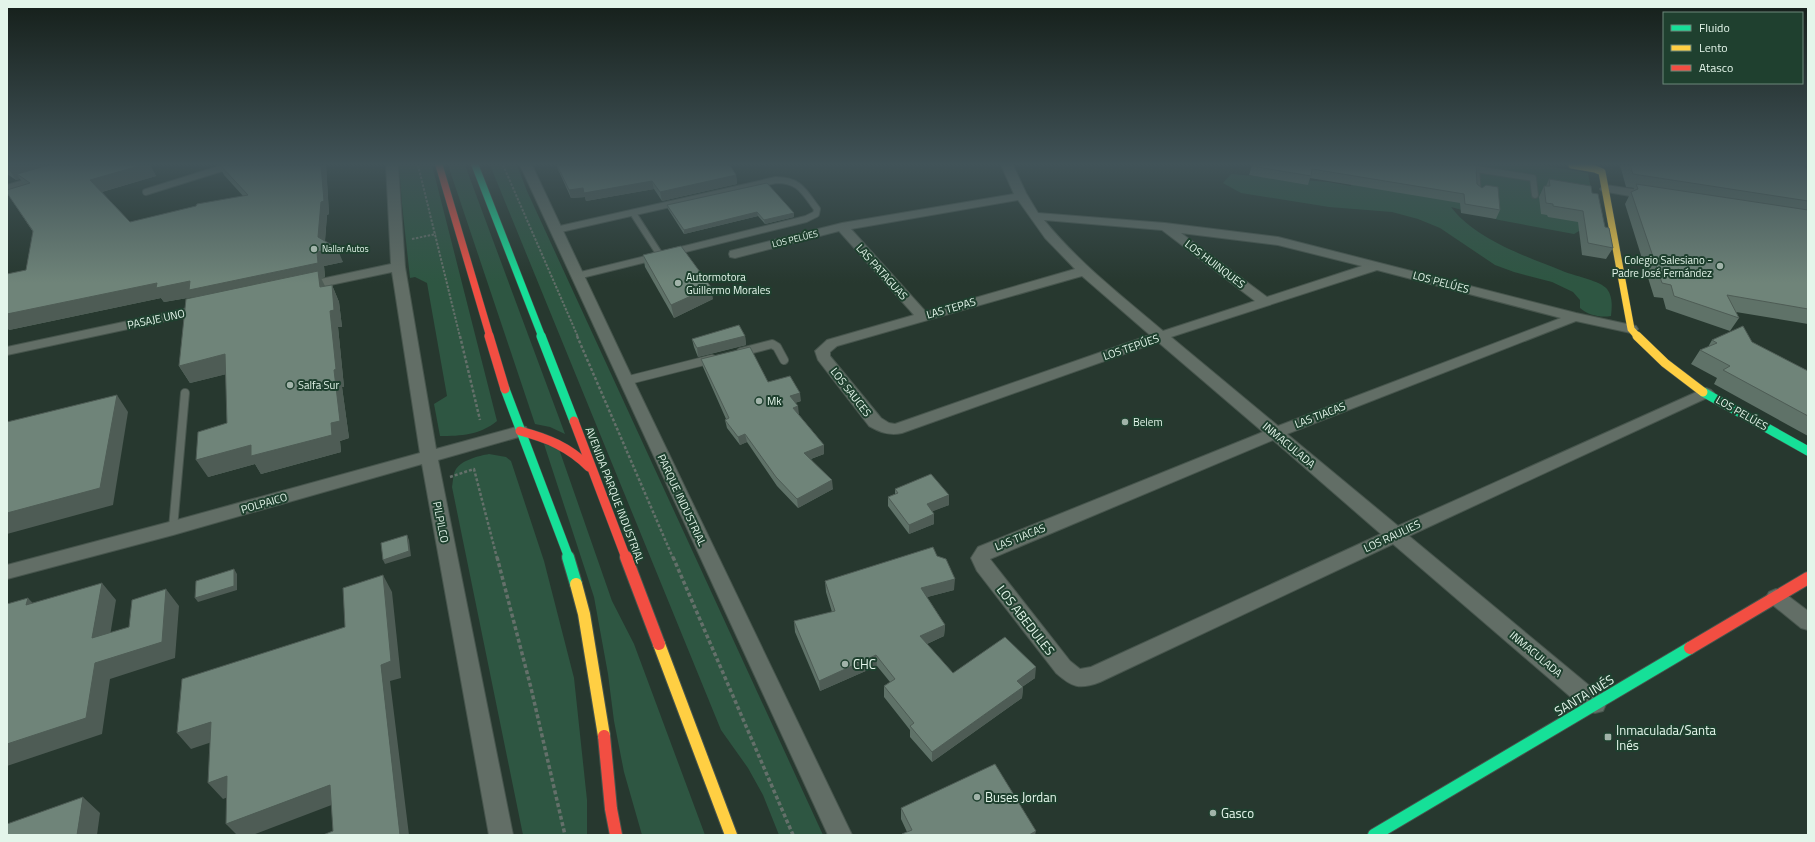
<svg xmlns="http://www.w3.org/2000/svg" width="1815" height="842" font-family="'Titillium Web',sans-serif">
	<rect width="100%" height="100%" fill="#27382f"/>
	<g fill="#2e5642">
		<path d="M 399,165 L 432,165 L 497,421 C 480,435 461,436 440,436 L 434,404 L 447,396 L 427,283 L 415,277 L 410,278 L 402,204 Z"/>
		<path d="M 448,165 L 465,165 L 565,434 L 550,427 L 535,424 Z"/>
		<path d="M 490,165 L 517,165 L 527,191 L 823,835 L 779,835 L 763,795 L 748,768 L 721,730 Z"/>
		<path d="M 1352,165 L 1541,165 L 1588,173 L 1600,236 L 1579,231 L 1574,234 L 1499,220 L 1451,207 C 1476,240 1528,257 1565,272 C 1575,276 1601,281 1607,289 C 1613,297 1612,307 1611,316 C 1600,318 1588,315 1580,308 L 1580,300 L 1573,292 L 1552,282 L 1514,272 L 1495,265 L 1440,228 L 1418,219 L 1392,212 L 1329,207 L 1241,193 L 1223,183 L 1231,174 L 1328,182 L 1351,186 Z"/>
		<path d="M 544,444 L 559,449 L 612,601 L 634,644 L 705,835 L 642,835 L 624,772 L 614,721 L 608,674 L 594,597 Z"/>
		<path d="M 489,454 L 506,457 L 511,461 L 544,561 L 574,678 L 587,800 L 587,835 L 523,835 L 452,487 C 453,482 453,475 455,471 C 460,460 479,456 489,454 Z"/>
	</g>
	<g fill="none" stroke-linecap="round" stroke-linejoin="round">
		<defs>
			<g id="lane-far1">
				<path d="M 7,188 L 33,180"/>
				<path d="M 146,192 L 232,165"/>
				<path d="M 1478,193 L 1476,169 L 1533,178 L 1535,195"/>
				<path d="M 633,213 L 660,255"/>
				<path d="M 556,230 L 776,180 C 800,180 804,192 817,209 L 816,214 L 806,219 L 673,252"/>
				<path d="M 577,276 L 654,257"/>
			</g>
			<g id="lane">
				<path d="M 741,352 L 772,344 L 777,347 L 784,360"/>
				<path d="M 625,381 L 712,359"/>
				<path d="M 173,528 L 185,393"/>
			</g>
			<g id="street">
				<path d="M 386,165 L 398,165 L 405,267 L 436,449 L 520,426 L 526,427 L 528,431 L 526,435 L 438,460 L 513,835 L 489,835 L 422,464 L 173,535 L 7,579 L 7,565 L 173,521 L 420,453 L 392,272 L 302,291 L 297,290 L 295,287 L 297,284 L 302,283 L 391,264 Z"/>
				<path d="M 520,165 L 532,165 L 630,373 L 852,835 L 828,835 Z"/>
				<path d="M 1001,165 L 1013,165 L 1026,193 L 1038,213 L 1165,223 L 1278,237 L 1576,313 L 1636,326 L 1638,329 L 1636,332 L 1631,333 L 1576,321 L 1287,434 L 1398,526 L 1701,390 L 1706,388 L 1711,390 L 1714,393 L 1711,396 L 1409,536 L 1603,697 L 1606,704 L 1603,711 L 1595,713 L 1587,711 L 1393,544 L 1100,682 C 1079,690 1072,687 1056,673 L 977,571 L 971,558 L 978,547 L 1263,432 L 1158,342 L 902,433 C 889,436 880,432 869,426 L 818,360 L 815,351 L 827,340 L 914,315 L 839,231 L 735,258 L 730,257 L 729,254 L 730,251 L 842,223 L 1014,194 ZM 1018,200 L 1045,238 L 1075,269 L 926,312 L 851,229 ZM 1044,220 L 1162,230 L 1255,301 L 1163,331 C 1122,296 1079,263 1044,220 ZM 1181,233 L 1278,245 L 1362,266 L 1267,297 ZM 1377,270 L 1561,318 L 1278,426 L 1171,337 ZM 1082,276 L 1150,335 L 895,424 L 889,423 L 881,418 L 830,356 L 830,352 L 837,346 ZM 1273,440 L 1381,534 L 1091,667 L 1080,669 L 1070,661 L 990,559 Z"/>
				<path d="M 1606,185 L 1652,192 L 1658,196 L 1652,200 L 1602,191 L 1600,189 L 1602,187 Z"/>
				<path d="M 207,304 L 212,305 L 214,308 L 212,311 L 7,355 L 7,347 Z"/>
				<path d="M 1776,589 L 1783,592 L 1808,611 L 1808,630 L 1801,628 L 1769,602 L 1766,597 L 1769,592 Z"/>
			</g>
			<path id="fast-far2" d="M 475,165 L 542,337"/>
			<g id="fast-far1">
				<path d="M 541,336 L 574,421"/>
				<path d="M 505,389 L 569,558"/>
				<path d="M 1703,392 L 1808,451"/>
			</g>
			<g id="fast">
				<path d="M 568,557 L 576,584"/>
				<path d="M 1374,835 L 1690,648"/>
			</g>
			<path id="slow-far2" d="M 1572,165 L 1595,169 L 1602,172 L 1631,329 L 1638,337"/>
			<path id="slow-far1" d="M 1637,336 L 1665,363 L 1703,392"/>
			<g id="slow">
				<path d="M 576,584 L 584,614 L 604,736"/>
				<path d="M 659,644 L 731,835"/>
			</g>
			<path id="jam-far2" d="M 439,165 L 490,337"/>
			<g id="jam-far1">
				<path d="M 489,336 L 505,389"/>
				<path d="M 574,421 L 626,558"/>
				<path d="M 520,431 C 547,438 569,447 589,467"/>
			</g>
			<g id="jam">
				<path d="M 626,557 L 659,644"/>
				<path d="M 1690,648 L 1808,578"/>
				<path d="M 604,736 L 611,809 L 616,835"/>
			</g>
		</defs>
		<use href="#lane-far1" stroke="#47554d" stroke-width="8"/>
		<use href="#lane" stroke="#47554d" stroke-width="10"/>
		<use href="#street" stroke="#47554d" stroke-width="2"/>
		<use href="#fast-far2" stroke="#47554d" stroke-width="8"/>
		<use href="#fast-far1" stroke="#47554d" stroke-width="10"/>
		<use href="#fast" stroke="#47554d" stroke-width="14"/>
		<use href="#slow-far2" stroke="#47554d" stroke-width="8"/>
		<use href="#slow-far1" stroke="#47554d" stroke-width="10"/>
		<use href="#slow" stroke="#47554d" stroke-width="14"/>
		<use href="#jam-far2" stroke="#47554d" stroke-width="8"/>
		<use href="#jam-far1" stroke="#47554d" stroke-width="10"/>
		<use href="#jam" stroke="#47554d" stroke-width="14"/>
		<g stroke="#64706a" stroke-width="2" stroke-dasharray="2.5 1.5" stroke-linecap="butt">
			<path d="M 418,165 L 460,337"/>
			<path d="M 503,165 L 578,337"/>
			<path d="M 412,239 L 436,234"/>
		</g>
		<g stroke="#64706a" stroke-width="2.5" stroke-dasharray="3 2" stroke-linecap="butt">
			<path d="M 460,336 L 480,420"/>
			<path d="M 577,336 L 673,558"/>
			<path d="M 450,477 L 474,469 L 497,558"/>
		</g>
		<g stroke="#64706a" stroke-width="3.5" stroke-dasharray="4 2.5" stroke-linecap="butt">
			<path d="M 497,557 L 531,688 L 565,835"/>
			<path d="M 673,557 L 793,835"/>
		</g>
		<use href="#lane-far1" stroke="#626e66" stroke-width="6"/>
		<use href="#lane" stroke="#626e66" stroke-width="8"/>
		<use href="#street" fill="#626e66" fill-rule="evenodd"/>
		<use href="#fast-far2" stroke="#16e098" stroke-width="7"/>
		<use href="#fast-far1" stroke="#16e098" stroke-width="9"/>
		<use href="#fast" stroke="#16e098" stroke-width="12"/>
		<use href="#slow-far2" stroke="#ffcf43" stroke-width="7"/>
		<use href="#slow-far1" stroke="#ffcf43" stroke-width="9"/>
		<use href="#slow" stroke="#ffcf43" stroke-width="12"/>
		<use href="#jam-far2" stroke="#f24e42" stroke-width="7"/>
		<use href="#jam-far1" stroke="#f24e42" stroke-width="9"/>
		<use href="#jam" stroke="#f24e42" stroke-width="12"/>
	</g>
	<g fill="#5f7268">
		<path d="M 7,165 L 150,165 L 156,176 L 102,192 L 130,222 L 243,196 L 224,175 L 219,165 L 326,165 L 329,214 L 327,215 L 325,241 L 343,262 L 324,266 L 325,277 L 321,278 L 325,286 L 332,285 L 339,302 L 342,327 L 338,327 L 344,387 L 342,387 L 349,438 L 340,441 L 341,452 L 261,474 L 255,464 L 208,477 L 227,423 L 226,374 L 190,383 L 179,366 L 193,298 L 193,297 L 164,302 L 161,298 L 9,330 L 8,328 L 26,270 L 33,232 L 7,193 L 24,185 L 20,179 L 16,180 L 7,174 Z"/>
		<path d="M 556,165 L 730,165 L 736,175 L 737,184 L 662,201 L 654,189 L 586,201 L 585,197 L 571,198 Z"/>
		<path d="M 1252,165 L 1476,165 L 1477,184 L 1500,210 L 1496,219 L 1461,213 L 1460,203 L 1310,178 L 1308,185 L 1249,175 Z"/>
		<path d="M 1620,165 L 1804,165 L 1808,171 L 1808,324 L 1736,312 L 1739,318 L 1730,331 L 1666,309 L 1663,298 L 1654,297 L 1625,204 L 1631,192 L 1633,191 L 1634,188 L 1626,187 Z"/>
		<path d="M 1549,179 L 1592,193 L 1605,227 L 1613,248 L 1606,259 L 1582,255 L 1578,222 L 1548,217 L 1547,215 L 1541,214 L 1539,197 L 1544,186 L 1546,186 Z"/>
		<path d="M 767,183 L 794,217 L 765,224 L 758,216 L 684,234 L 668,209 L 667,205 Z"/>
		<path d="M 643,255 L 713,299 L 674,318 L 645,267 Z"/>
		<path d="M 745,336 L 746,345 L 698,357 L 694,347 L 692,339 Z"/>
		<path d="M 1712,340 L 1752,342 L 1808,371 L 1808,436 L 1714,384 L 1717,378 L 1691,364 L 1700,350 L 1708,347 Z"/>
		<path d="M 701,359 L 768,382 L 801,401 L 795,403 L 799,415 L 824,445 L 824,454 L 811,459 L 833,489 L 798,508 L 777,486 L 747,442 L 740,445 L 727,428 L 725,420 L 726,419 L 703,367 Z"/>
		<path d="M 895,489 L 949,505 L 932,511 L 934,514 L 934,524 L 909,534 L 888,506 L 888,497 L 895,494 Z"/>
		<path d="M 937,556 L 954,590 L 927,597 L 945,625 L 944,636 L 927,644 L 953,673 L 1035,678 L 1022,687 L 1023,687 L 1022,698 L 932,762 L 910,737 L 910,730 L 884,697 L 884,686 L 890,682 L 877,666 L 820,691 L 795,632 L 794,621 L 832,612 L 826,592 L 825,581 Z"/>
		<path d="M 901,808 L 1035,835 L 902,835 L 902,834 L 907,832 L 901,819 Z"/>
	</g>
	<g fill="#4e5c55">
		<path d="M 15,165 L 66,165 L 17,174 L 20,179 L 16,180 L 7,167 Z"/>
		<path d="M 142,165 L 150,165 L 156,176 L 98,193 L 90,180 Z"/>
		<path d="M 321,165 L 326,165 L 329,214 L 327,215 L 324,251 L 337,248 L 343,262 L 324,266 L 325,277 L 321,278 L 326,288 L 197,304 L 193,297 L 164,302 L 161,298 L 9,330 L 8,328 L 7,328 L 7,314 L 157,283 L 317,252 Z"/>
		<path d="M 736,175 L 737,184 L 662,201 L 660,192 Z"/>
		<path d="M 652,181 L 654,189 L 586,201 L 585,197 L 571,198 L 569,190 Z"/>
		<path d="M 757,212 L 758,216 L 684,234 L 684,230 Z"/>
		<path d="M 794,213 L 794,217 L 765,224 L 764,220 Z"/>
		<path d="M 332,285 L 339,302 L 342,327 L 338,327 L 344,387 L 342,387 L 349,438 L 340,441 L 341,452 L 261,474 L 255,464 L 208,477 L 196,460 L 331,423 L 334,370 L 330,311 Z"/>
		<path d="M 711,287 L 713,299 L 674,318 L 671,305 Z"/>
		<path d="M 745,336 L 746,345 L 698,357 L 697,348 Z"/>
		<path d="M 225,354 L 235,372 L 190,383 L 179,366 Z"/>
		<path d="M 800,393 L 801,401 L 790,404 L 790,396 Z"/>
		<path d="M 117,395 L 128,412 L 113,505 L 7,534 L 7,513 Z"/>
		<path d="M 798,406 L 799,415 L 793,408 Z"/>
		<path d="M 745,434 L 747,442 L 740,445 L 738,437 Z"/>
		<path d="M 824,445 L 824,454 L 805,461 L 804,453 Z"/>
		<path d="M 832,480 L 833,489 L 798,508 L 797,499 Z"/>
		<path d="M 949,495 L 949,505 L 926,514 L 927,504 Z"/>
		<path d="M 934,514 L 934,524 L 909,534 L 909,525 Z"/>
		<path d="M 407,535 L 409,540 L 411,556 L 385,564 L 383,560 Z"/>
		<path d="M 234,569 L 237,574 L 237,590 L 198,602 L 195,598 Z"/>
		<path d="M 383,575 L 392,592 L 401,678 L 390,681 L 409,835 L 400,835 L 381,665 Z"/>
		<path d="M 955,579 L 954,590 L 920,599 L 921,588 Z"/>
		<path d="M 102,583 L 116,600 L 107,654 L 92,638 Z"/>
		<path d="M 166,589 L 179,606 L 175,658 L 110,679 L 102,734 L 7,766 L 7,744 L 95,663 Z"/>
		<path d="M 28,598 L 43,614 L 26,605 Z"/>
		<path d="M 945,625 L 944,636 L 920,647 L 920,636 Z"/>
		<path d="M 876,655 L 877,666 L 820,691 L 819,681 Z"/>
		<path d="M 1036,667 L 1035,678 L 1015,692 L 1017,681 Z"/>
		<path d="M 1023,687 L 1022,698 L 932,762 L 932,752 Z"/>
		<path d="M 211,722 L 224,738 L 191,749 L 177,733 Z"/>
		<path d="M 227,776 L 241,792 L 223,799 L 208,783 Z"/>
		<path d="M 330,785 L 342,801 L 253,835 L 237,835 L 226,824 Z"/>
		<path d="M 83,797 L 100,813 L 97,835 L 77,835 Z"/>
		<path d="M 1036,831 L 1035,835 L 1029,835 Z"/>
	</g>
	<g fill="#6f8479" stroke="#4e5c55">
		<path d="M 7,165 L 15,165 L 7,167 Z"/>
		<path d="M 49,165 L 142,165 L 90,180 L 130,222 L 196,206 L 197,204 L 248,195 L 220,165 L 321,165 L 324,201 L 321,202 L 318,237 L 337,248 L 317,252 L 318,263 L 189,290 L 190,281 L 156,288 L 157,283 L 7,314 L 7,274 L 26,270 L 33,231 L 7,193 L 7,190 L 30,183 L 17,174 Z"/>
		<path d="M 557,165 L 730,165 L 736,175 L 660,192 L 652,181 L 584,193 L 583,188 L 569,190 Z"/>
		<path d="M 1252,165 L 1476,165 L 1477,184 L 1482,188 L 1486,185 L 1498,187 L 1500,210 L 1465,204 L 1464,194 L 1312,169 L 1311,176 L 1251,166 Z"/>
		<path d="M 1630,165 L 1804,165 L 1808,171 L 1808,201 L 1633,174 Z"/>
		<path d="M 1549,179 L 1591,186 L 1592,193 L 1598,194 L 1605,227 L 1609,228 L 1613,248 L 1588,243 L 1583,211 L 1553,206 L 1553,204 L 1546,203 L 1544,186 L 1550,186 Z"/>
		<path d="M 767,183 L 794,213 L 764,220 L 757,212 L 684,230 L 667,205 Z"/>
		<path d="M 1636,184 L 1808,210 L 1808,309 L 1727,295 L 1739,318 L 1674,296 L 1671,285 L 1662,283 L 1631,192 L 1638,189 Z"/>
		<path d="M 681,246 L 711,287 L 671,305 L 643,255 Z"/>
		<path d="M 318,271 L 320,287 L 332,285 L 334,310 L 330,311 L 336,369 L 334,370 L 340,421 L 331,423 L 332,435 L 251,456 L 251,445 L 196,460 L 198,432 L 227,423 L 225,354 L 179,366 L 186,299 Z"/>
		<path d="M 739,325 L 745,336 L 697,348 L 692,339 Z"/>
		<path d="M 1743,326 L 1752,342 L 1808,371 L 1808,416 L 1723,370 L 1730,366 L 1700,350 L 1717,343 L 1712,340 Z"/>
		<path d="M 750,347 L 768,382 L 790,376 L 800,393 L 790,396 L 798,406 L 793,408 L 824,445 L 804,453 L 832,480 L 797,499 L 776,477 L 745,434 L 738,437 L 725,420 L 729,418 L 701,359 Z"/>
		<path d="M 117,395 L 100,488 L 7,513 L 7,422 Z"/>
		<path d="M 931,474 L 949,495 L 927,504 L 934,514 L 909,525 L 888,497 L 898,493 L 895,489 Z"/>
		<path d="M 407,535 L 409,551 L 383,560 L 381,543 Z"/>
		<path d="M 933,547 L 937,556 L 946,559 L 955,579 L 921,588 L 945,625 L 920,636 L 953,673 L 1005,637 L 1036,667 L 1017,681 L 1023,687 L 932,752 L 910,726 L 914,723 L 884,686 L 895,679 L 876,655 L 819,681 L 794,621 L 835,611 L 825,581 Z"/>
		<path d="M 234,569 L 234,586 L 195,598 L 196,581 Z"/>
		<path d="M 383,575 L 391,661 L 381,665 L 400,835 L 323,835 L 333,831 L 330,785 L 226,824 L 227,776 L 208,783 L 211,722 L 177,733 L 182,679 L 345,627 L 343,588 Z"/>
		<path d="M 102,583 L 92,638 L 129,627 L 132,600 L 166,589 L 162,642 L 95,663 L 86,718 L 7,744 L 7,604 L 28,598 L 26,605 Z"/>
		<path d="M 995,764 L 1036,831 L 1029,835 L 903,835 L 902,834 L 912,830 L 901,808 Z"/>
		<path d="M 83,797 L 77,835 L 7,835 L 7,824 Z"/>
	</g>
	<linearGradient id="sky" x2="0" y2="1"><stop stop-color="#151f1a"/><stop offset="0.58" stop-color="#415358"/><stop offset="1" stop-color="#415358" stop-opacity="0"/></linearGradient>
	<rect width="1815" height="283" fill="url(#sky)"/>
	<g fill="#a1b3a9" stroke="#1f402f" stroke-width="1.5">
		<circle cx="314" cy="249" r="4"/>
		<circle cx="1720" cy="266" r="4"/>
		<circle cx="678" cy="283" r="4"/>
		<circle cx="290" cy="385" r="4"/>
		<circle cx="759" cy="401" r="4"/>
		<circle cx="1125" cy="422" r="4"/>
		<circle cx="845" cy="664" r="4"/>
		<rect x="1604" y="733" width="8" height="8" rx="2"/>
		<circle cx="977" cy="797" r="4"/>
		<circle cx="1213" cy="813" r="4"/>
	</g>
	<g text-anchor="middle" stroke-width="4" stroke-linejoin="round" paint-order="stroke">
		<g font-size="9" fill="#e3f5ea" stroke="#1f402f">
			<text transform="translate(795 239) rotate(-14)" y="3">LOS PELÚES</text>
		</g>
		<g font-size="9" fill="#e3f5ea" stroke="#1f402f" text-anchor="start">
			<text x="322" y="252">Nallar Autos</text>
		</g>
		<g font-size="11" fill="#e3f5ea" stroke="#1f402f" text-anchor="start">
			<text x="1712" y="264" text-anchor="end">Colegio Salesiano -<tspan x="1712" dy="13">Padre José Fernández</tspan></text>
			<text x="686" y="281">Autormotora<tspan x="686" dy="13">Guillermo Morales</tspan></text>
			<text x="298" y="389">Salfa Sur</text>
			<text x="767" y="405">Mk</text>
			<text x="1133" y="426">Belem</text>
		</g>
		<g font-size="11" fill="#e3f5ea" stroke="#1f402f">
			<text transform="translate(1215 264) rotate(37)" y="4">LOS HUINQUES</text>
			<text transform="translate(882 272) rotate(48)" y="4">LAS PATAGUAS</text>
			<text transform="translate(1441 282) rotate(15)" y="4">LOS PELÚES</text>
			<text transform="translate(951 308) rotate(-16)" y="4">LAS TEPAS</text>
			<text transform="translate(156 319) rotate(-12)" y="4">PASAJE UNO</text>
			<text transform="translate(1131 347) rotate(-19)" y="4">LOS TEPÚES</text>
			<text transform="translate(851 392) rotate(52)" y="4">LOS SAUCES</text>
			<text transform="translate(1742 413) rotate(30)" y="4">LOS PELÚES</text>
			<text transform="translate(1320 415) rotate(-21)" y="4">LAS TIACAS</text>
			<text transform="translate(1289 445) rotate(40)" y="4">INMACULADA</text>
			<text transform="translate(615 495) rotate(69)" y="4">AVENIDA PARQUE INDUSTRIAL</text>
			<text transform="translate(682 500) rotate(65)" y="4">PARQUE INDUSTRIAL</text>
			<text transform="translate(264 503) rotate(-16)" y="4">POLPAICO</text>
			<text transform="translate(441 522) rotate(79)" y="4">PILPILCO</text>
			<text transform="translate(1392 536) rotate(-25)" y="4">LOS RAULIES</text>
			<text transform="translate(1020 537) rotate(-22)" y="4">LAS TIACAS</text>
			<text transform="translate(1536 654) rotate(40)" y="4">INMACULADA</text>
		</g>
		<g font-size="13" fill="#e3f5ea" stroke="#1f402f">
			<text transform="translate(1026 620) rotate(52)" y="5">LOS ABEDULES</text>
			<text transform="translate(1584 695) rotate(-31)" y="5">SANTA INÉS</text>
		</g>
		<g font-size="13" fill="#e3f5ea" stroke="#1f402f" text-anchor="start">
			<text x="853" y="669">CHC</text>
			<text x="1616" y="735">Inmaculada/Santa<tspan x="1616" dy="15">Inés</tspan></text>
			<text x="985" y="802">Buses Jordan</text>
			<text x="1221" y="818">Gasco</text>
		</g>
	</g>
	<rect width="1815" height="842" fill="none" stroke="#e3f5ea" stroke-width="16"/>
	<rect x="1663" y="12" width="140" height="72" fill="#1f402f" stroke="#6d887a"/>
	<rect x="1671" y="25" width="20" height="6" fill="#16e098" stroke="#6d887a"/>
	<text x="1699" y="32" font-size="12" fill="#e3f5ea">Fluido</text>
	<rect x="1671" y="45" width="20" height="6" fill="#ffcf43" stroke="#6d887a"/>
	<text x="1699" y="52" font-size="12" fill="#e3f5ea">Lento</text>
	<rect x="1671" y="65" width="20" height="6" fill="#f24e42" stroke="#6d887a"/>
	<text x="1699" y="72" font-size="12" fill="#e3f5ea">Atasco</text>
</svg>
